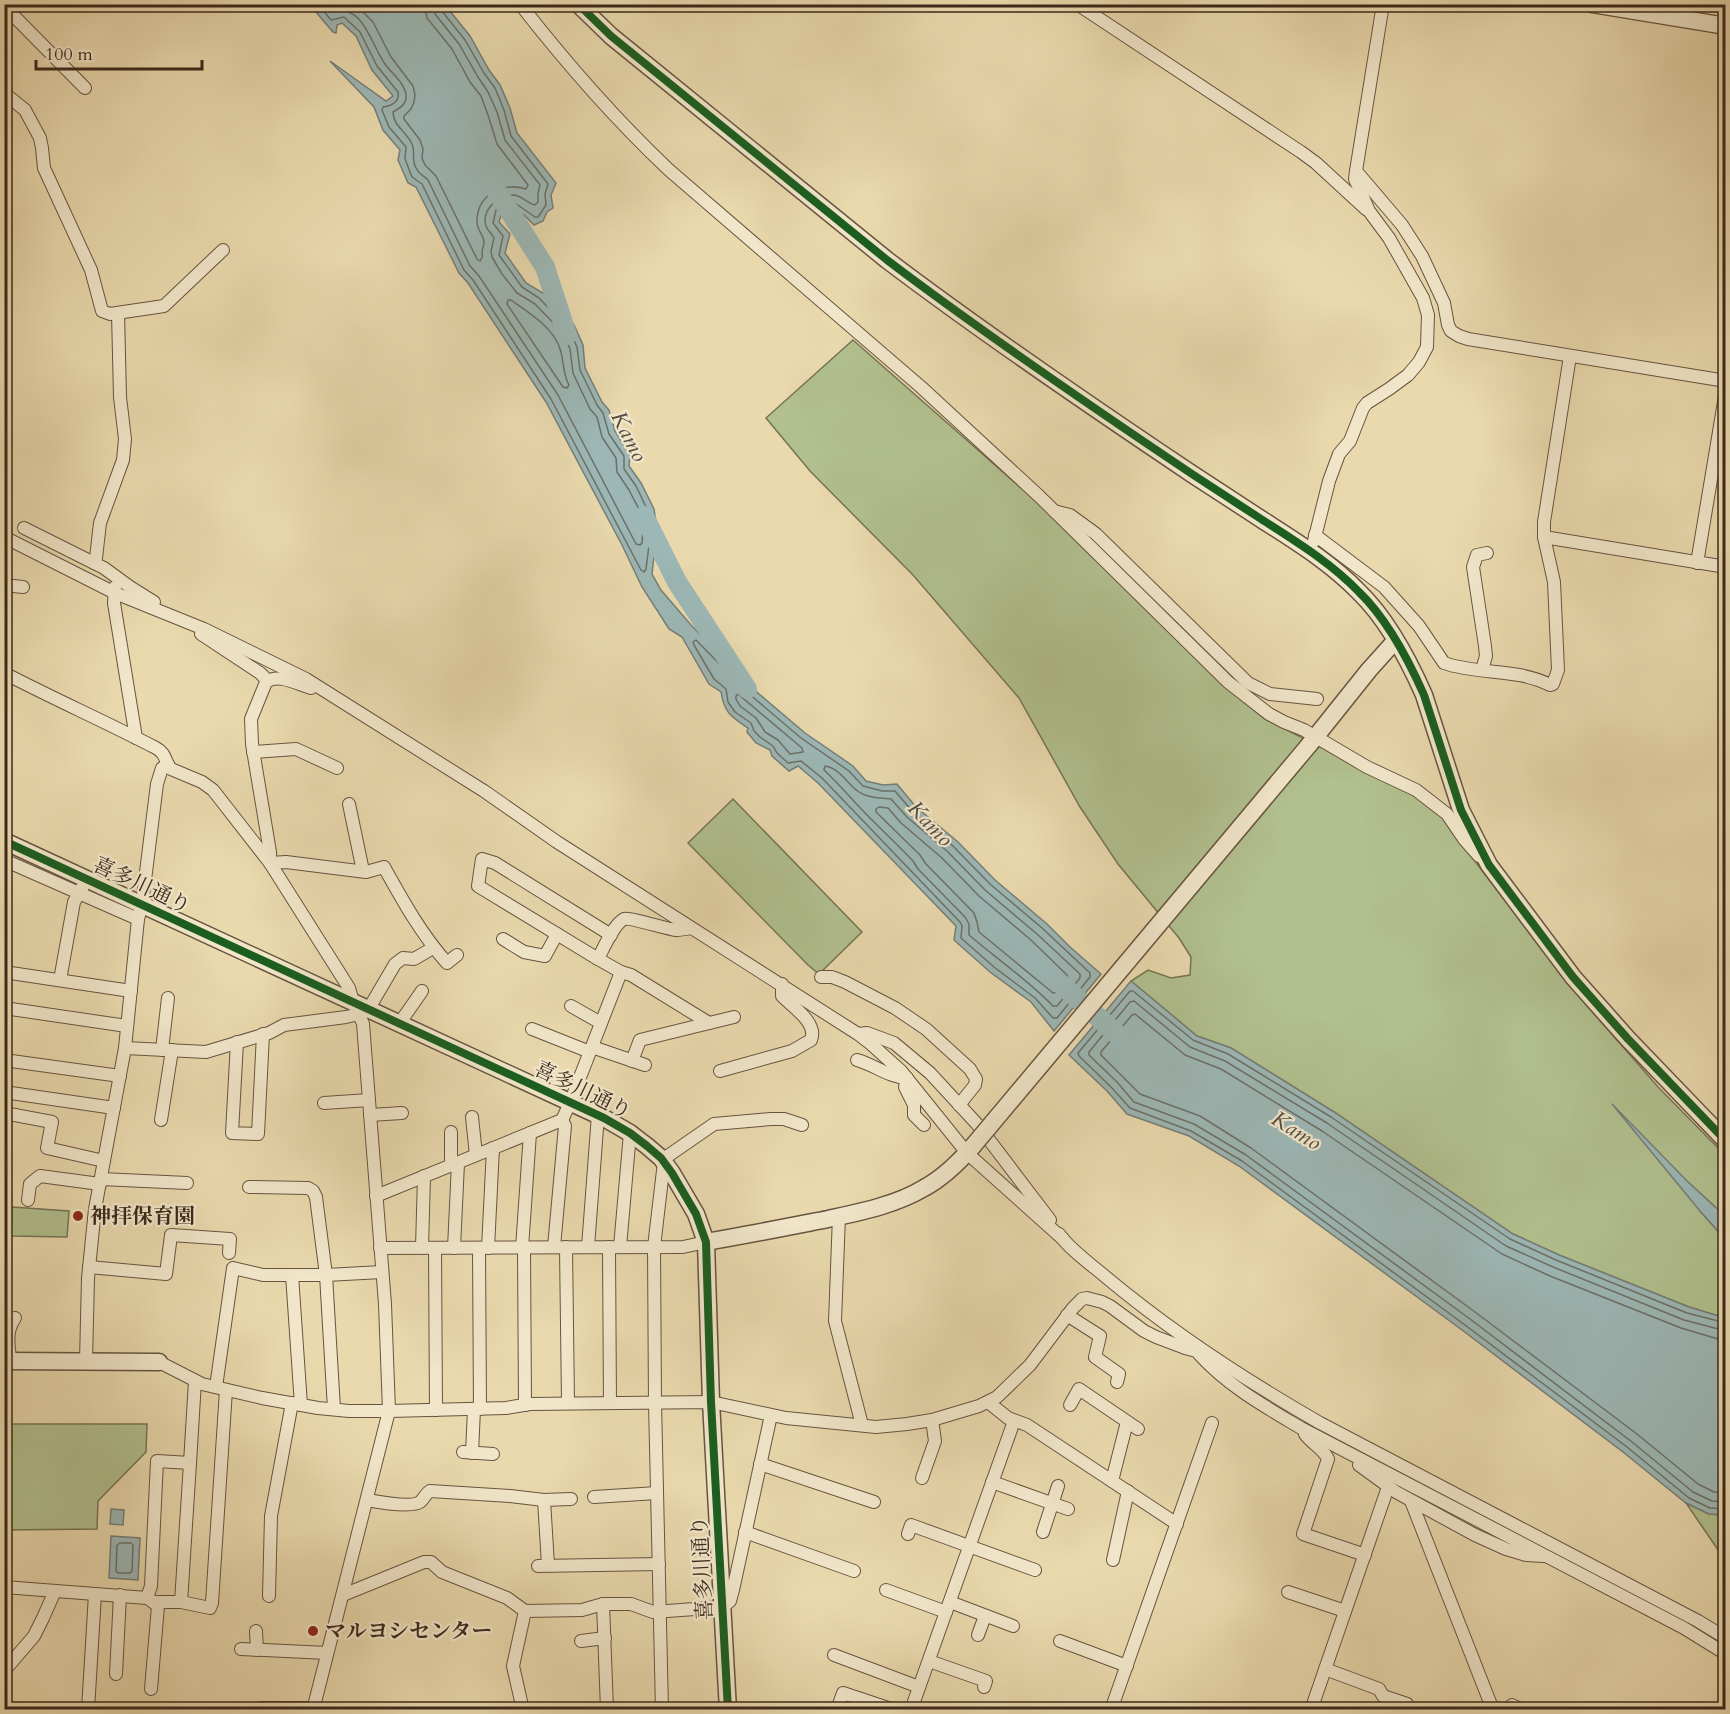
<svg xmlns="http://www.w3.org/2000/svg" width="1730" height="1714" font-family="Cardo,'Noto Serif JP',serif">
	<rect width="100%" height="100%" fill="#e9d9ad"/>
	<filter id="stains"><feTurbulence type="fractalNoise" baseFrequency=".00333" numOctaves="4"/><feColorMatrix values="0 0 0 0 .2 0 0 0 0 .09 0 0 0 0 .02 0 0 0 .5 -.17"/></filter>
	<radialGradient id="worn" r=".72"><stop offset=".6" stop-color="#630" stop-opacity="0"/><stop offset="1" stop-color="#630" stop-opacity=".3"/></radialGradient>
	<g fill="#b1c08e" stroke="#767455" stroke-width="1.5">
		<path d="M 853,340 L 1037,502 L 1224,686 L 1265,719 L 1415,795 L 1445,819 L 1461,843 L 1575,992 L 1659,1088 L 1725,1155 L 1725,1216 L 1688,1182 L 1700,1211 L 1725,1239 L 1725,1318 L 1689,1307 L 1559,1255 L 1513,1234 L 1334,1112 L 1231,1048 L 1197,1036 L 1131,981 L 1148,970 L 1171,978 L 1190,975 L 1191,957 L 1179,938 L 1118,864 L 1080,807 L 1019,698 L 913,575 L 810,471 L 766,418 Z"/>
		<path d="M 733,799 L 862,932 L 819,974 L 808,965 L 688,843 Z"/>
		<path d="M 12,1207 L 69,1211 L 67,1237 L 11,1236 Z"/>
		<path d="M 4,1424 L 147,1424 L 146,1452 L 98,1501 L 97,1529 L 5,1530 Z"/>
		<path d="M 1686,1503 L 1709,1514 L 1725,1515 L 1725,1560 Z"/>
	</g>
	<g fill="#9cb7b5" stroke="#767e78" stroke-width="1.5">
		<path d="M 310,5 L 445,5 L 470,36 L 489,70 L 500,85 L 510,108 L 517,133 L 556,183 L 551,195 L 553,208 L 547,212 L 543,221 L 534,225 L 524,215 L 521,219 L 514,209 L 502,212 L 499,222 L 510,234 L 505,253 L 526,283 L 543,293 L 574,325 L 583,345 L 585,368 L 602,402 L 609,410 L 615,431 L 630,455 L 629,466 L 641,483 L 654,509 L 657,529 L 652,574 L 661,590 L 691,625 L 752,688 L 805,733 L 853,766 L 866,781 L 883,785 L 897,784 L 916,807 L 958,842 L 995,880 L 1047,924 L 1070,947 L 1101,974 L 1054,1031 L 1031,1002 L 990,972 L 954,940 L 956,926 L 818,783 L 798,766 L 789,771 L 772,756 L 770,750 L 756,743 L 747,732 L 748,728 C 732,717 724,713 721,692 L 709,684 L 682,637 L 669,629 L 642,587 L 622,545 L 546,402 L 468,283 L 459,273 L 416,187 L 408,183 L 398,160 L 400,150 L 383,130 L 374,107 L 330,61 L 386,101 L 393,96 L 372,70 L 356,36 L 342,23 L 337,25 L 336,33 L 333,32 Z"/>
		<path d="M 1131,981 L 1197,1036 L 1231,1048 L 1334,1112 L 1513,1234 L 1559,1255 L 1689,1307 L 1725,1318 L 1725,1515 L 1709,1514 L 1686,1503 L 1623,1452 L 1462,1330 L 1239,1166 L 1189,1136 L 1127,1114 L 1107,1091 L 1069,1055 Z"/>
		<path d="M 1612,1104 L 1688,1182 L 1725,1216 L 1725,1239 L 1700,1211 Z"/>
		<path d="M 111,1509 L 124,1510 L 123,1525 L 110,1524 Z"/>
		<path d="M 111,1536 L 140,1538 L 138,1580 L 109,1578 Z"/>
	</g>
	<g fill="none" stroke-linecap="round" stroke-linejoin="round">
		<g stroke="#6c7068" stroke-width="1.5">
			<path d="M 318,4 L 331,20 L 344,17 L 360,32 L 377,66 L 398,92 C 400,102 391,106 383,107 L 382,110 L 389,127 L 406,147 L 405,159 L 412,177 L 422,184 L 464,270 L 473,280 L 551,399 L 641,570 L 644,572 L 646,569 L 651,529 L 648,511 L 636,486 L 624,469 L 624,456 L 609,434 L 603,413 L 597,405 L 580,370 L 577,347 L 569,329 L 539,298 L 522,287 L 499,255 L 503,236 L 493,223 L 496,210 L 500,206 L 515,203 L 535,217 L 538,217 L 546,205 L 545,194 L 548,184 L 511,136 L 504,110 L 495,88 L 484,73 L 465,40 L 441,10 L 441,4"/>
			<path d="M 328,4 L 333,11 C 364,4 371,45 385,64 C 391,73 405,83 406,95 C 407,104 400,108 393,112 C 393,126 407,132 412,144 C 416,152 410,161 418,171 C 420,175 425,176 428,180 L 470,266 L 479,276 L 558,395 L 636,544 L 640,545 L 642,543 L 643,529 L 641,513 L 629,490 L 617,472 L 616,458 L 602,437 L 597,417 L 590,409 L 573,373 L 570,349 L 563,333 L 535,304 L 517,293 L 502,274 L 492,257 L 491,251 L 494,238 C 492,234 488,231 486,226 C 481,209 499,195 514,195 C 522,196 527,203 535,205 L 538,202 L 538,193 L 540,185 L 505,140 L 497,112 L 488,92 L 478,77 L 459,44 L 435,14 L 433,4"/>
			<path d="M 355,4 L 373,22 L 391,57 L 413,86 L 415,95 L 414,102 L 411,109 L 404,116 L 404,119 L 420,140 L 423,149 L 422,158 L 425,165 L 436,176 L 477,259 L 480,261 C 484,254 482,260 482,252 C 482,249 484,246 484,242 C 484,235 476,230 477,220 C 478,194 503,182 526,189 L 528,185 L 497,144 L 488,115 L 481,96 L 470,82 L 452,49 L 427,18 L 424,4"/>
			<path d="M 508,300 L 511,300 C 529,313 555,328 561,352 C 564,364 563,374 569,385 L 567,388 L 563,387 L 507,304 Z"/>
			<path d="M 696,640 L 748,693 L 801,738 L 849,771 L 863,786 L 882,791 L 895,791 L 912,811 L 953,846 L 990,884 L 1042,928 L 1090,973 L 1090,977 L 1057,1018 L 1053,1018 L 1035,998 L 994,967 L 961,938 L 962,926 L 960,922 L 822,778 L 801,761 L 788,763 L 777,753 L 773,746 L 760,737 L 754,731 L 751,723 L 735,712 L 728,702 L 726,689 L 714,679 L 694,645 L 693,642 Z"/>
			<path d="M 738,694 L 802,748 L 803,752 L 790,754 L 778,740 L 765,732 L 756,718 L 740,706 L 736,699 L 736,696 Z"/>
			<path d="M 825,766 C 840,768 847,784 859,792 C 867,798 881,798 891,799 L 907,817 L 948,852 L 985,890 L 1037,934 L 1080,974 L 1080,978 L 1057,1006 L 1053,1006 C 1028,980 997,959 969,935 L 969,924 L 965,917 L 918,869 L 913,861 C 899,846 884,832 870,818 C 854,802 840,785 824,770 Z"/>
			<path d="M 879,807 L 888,808 L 901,823 L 942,858 L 979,896 L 1031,940 L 1067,975 L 1068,979 L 1057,992 L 1053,993 L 979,932 L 977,922 L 974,913 L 926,864 L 920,855 L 876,812 L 876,809 Z"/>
			<path d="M 1726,1323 L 1687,1313 L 1556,1260 L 1510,1239 L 1331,1117 L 1228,1054 L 1193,1040 L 1133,991 L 1130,991 L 1078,1053 L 1079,1056 L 1111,1087 L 1130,1108 L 1191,1131 L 1242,1161 L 1465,1325 L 1627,1447 L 1689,1498 L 1710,1508 L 1726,1509"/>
			<path d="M 1726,1331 L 1684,1320 L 1553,1267 L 1506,1246 L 1327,1123 L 1225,1061 L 1190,1047 L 1134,1001 L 1130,1002 L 1089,1052 L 1089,1055 L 1117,1082 L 1134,1102 L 1194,1124 L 1246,1155 L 1470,1319 L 1632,1442 L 1693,1492 L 1712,1501 L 1726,1502"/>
			<path d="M 1726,1340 L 1718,1339 L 1681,1328 L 1550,1276 L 1502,1254 L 1322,1131 L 1221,1069 L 1185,1055 L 1135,1014 L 1132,1015 L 1101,1052 L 1101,1055 L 1140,1094 L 1200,1116 L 1251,1148 L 1475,1312 L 1637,1434 L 1698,1484 L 1714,1492 L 1726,1493"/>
			<path d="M 120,1543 L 131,1543 L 133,1545 L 132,1571 L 130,1573 L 118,1573 L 116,1571 L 117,1545 Z"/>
		</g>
		<g stroke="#9cb7b5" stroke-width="20">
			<path d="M 494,187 L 545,267 L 567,335"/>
			<path d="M 644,516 L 677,582 L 747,689"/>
			<path d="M 1061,984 L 1119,1036"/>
		</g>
		<defs>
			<g id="minor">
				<path d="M 520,4 C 566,63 615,119 669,170 L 921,387 L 1039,496 L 1228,682 L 1269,714 L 1284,722 L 1304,730 L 1367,767 L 1416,790 L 1447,814 L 1464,839 L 1479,856"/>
				<path d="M 1077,4 L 1301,152 L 1316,163 L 1366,209"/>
				<path d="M 1383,4 L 1356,171 L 1402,225 L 1422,256 L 1444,303 L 1448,325 L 1451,331 L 1459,336 L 1468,339 L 1726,381"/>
				<path d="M 4,6 L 85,88"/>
				<path d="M 4,93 L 25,110 L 40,138 L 42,148 L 44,168 L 91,270 L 102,311 L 110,314 L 164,306 L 223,250"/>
				<path d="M 1054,511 L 1070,515 L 1096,534 L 1248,683 L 1270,694 L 1317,699"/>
				<path d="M 24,528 L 104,568 L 130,587 L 154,602"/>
				<path d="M 1315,535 L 1384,587 L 1419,626 L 1444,663 C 1478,675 1517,668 1550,685 L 1553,684 L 1558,670 L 1554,582 L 1544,537 L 1544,522 L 1570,356"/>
				<path d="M 4,537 L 115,593 L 204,629 L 306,679 L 484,791 L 557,842 L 858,1034 L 871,1044 L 901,1071 L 967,1153 L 1063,1239"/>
				<path d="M 1544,537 L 1726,567"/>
				<path d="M 1314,541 L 1329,481 L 1339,454 L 1350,441 L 1363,408 L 1367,403 L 1389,389 L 1408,375 L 1419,362 L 1427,347 L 1428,315 L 1423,298 L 1389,238 L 1369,211 L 1355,179 L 1356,171"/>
				<path d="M 94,563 L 96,558 L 100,523 L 123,460 L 125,439 L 120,397 L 118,313"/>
				<path d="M 1697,563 L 1726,390"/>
				<path d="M 4,585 L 23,587"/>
				<path d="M 115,587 L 114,603 L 136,738"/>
				<path d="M 201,634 L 260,673 L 265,678 L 266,682 L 251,719 L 252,744 L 270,852 L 270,863 L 286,862 L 366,872 L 384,867 C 403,901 421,934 447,963 L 457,955"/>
				<path d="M 1482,670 L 1486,656 L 1485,646 L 1473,567 L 1477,555 L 1487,553"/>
				<path d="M 4,673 C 54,699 106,722 156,748 C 167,754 164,761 171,769 L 202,782 L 213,790 L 270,863 L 349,988 L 353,1002"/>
				<path d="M 266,682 C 279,673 297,684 311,688"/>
				<path d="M 253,752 L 296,749 L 337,768"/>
				<path d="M 349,804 L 363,871"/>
				<path d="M 4,860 L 138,919"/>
				<path d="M 611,935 L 495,863 L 482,859 L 478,886 L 598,959 L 621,972 L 631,975 L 709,1023"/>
				<path d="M 503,939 L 524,952 L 545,956 L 557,934"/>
				<path d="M 598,959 C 603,949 614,924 624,919 C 630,917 666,929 676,930 C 681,930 686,929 691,928"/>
				<path d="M 4,972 L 131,991"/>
				<path d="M 821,977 L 832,977 L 845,982 L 895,1008 L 926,1029 L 970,1069 L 976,1079 L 975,1085 L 959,1105"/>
				<path d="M 60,980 L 74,902 L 83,886"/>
				<path d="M 571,1006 L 601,1023"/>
				<path d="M 4,1008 L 127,1026"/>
				<path d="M 368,1010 L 395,964 L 403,958 L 414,959 L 433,948"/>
				<path d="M 399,1024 L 422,991"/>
				<path d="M 532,1029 L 590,1052"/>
				<path d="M 859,1034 L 867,1033 L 894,1043 L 930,1073 L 977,1124 L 1050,1220"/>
				<path d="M 237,1042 L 232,1133 L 258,1134 L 263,1034"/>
				<path d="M 592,1047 L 645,1065"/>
				<path d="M 125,1048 L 206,1052 L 269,1033 L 284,1025 L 346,1017 L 359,1014"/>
				<path d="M 162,1050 L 168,998"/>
				<path d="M 4,1060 L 120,1076"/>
				<path d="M 857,1060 C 875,1065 888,1077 907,1078 L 905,1087 L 914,1105 L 914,1115 L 924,1125"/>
				<path d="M 632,1061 L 640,1040 L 734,1017"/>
				<path d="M 720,1071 L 792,1051 L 811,1040 C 818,1023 793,1007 782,996 L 782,984"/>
				<path d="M 4,1092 L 114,1108"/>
				<path d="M 324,1103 L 369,1100"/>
				<path d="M 4,1113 L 52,1122 L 47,1148 L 104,1161"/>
				<path d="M 370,1115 L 402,1113"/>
				<path d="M 472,1117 L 476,1155"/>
				<path d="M 161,1120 L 172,1050"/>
				<path d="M 451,1132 L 451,1166"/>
				<path d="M 662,1160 L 714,1124 L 771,1119 L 784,1119 L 802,1125"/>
				<path d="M 101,1179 L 187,1183"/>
				<path d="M 249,1187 L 308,1188 L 313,1191 L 316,1197 L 326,1275 L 334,1409"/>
				<path d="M 376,1196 L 562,1120 L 570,1103 L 621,972"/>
				<path d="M 28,1200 L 30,1184 L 40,1176 L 100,1184"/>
				<path d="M 839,1216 L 835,1321 L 862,1425"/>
				<path d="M 1059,1234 C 1070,1250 1092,1265 1107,1278 C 1173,1333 1245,1380 1320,1423 L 1698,1621 L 1726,1638"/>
				<path d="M 554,1247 L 565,1126 L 562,1120"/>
				<path d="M 566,1247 L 568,1403"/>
				<path d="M 588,1247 L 598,1115"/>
				<path d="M 609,1247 L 610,1403"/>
				<path d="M 620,1247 L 630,1133"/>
				<path d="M 380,1248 L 683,1247 L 706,1242"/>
				<path d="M 422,1248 L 424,1176"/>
				<path d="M 435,1248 L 436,1410"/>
				<path d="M 454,1248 L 458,1163"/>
				<path d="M 479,1248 L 480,1409"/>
				<path d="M 488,1248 L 493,1148"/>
				<path d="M 522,1248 L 530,1133"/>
				<path d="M 524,1248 L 525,1405"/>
				<path d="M 89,1267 L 166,1274 L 171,1235 L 230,1239 L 229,1253"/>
				<path d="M 292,1275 L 301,1405"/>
				<path d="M 1067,1315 L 1100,1336 L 1095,1357 L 1119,1374 L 1117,1382"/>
				<path d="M 1199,1354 C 1228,1386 1264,1406 1301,1428 L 1684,1628 L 1726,1654"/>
				<path d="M 10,1360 C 9,1345 5,1332 15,1318"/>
				<path d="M 86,1361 L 88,1278 L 95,1209 L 125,1048 L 138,919 L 142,904 L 157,784 L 162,768 L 168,765"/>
				<path d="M 159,1362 L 202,1384 L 262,1398 L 318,1408 L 349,1411 L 389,1411 L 506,1408 L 530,1404 L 711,1402 L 786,1418 L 876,1427 L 907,1424 L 932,1420 L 979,1406 L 997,1397 L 1030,1365 L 1073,1308 L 1082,1299 L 1087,1298 L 1102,1302 L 1110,1306 L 1144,1331 L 1156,1337 L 1185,1348 L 1196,1351 L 1198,1347"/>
				<path d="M 216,1387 L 233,1268 L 263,1275 L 326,1275 L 382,1272"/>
				<path d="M 988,1402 L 1008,1418 L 1027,1425 L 1177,1524"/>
				<path d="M 1070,1405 L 1079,1389 L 1138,1429"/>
				<path d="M 1305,1434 C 1311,1443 1324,1449 1328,1459 L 1303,1534 L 1365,1555"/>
				<path d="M 463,1452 L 493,1454"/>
				<path d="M 472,1453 L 474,1409"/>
				<path d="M 760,1464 L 874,1502"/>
				<path d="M 1359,1465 L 1396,1492 L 1475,1535 L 1506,1549 L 1526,1555 L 1543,1556"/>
				<path d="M 922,1478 L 935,1441 L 932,1420"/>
				<path d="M 1112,1481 L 1127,1422"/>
				<path d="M 992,1482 L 1068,1509"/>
				<path d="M 594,1497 L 657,1493"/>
				<path d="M 367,1500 C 378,1502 411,1508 420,1502 C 424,1499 425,1494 430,1491 L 510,1496 L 544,1500 L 548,1565"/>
				<path d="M 544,1500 L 571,1499"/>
				<path d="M 1411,1501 L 1493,1710"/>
				<path d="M 745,1532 L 854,1571"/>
				<path d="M 1043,1532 L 1058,1486"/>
				<path d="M 908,1534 L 911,1525 L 1035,1570"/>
				<path d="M 1113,1560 L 1128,1491"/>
				<path d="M 538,1566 L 659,1564"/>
				<path d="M 4,1587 L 147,1598 L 151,1586 L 157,1461 L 190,1463 L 195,1381"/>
				<path d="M 886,1590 L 946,1612"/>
				<path d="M 1288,1592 L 1345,1611"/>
				<path d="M 343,1595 L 424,1562 L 431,1562 L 442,1572 L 507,1598 L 525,1611 L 582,1610 L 603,1604 L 631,1604 L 653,1612 L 723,1607 L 730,1601 L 733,1590 L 771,1415"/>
				<path d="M 269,1596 L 271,1516 L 292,1403"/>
				<path d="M 149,1599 L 158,1606 L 151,1689"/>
				<path d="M 154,1602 L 181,1602 L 210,1608 L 212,1603 L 226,1390"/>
				<path d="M 181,1602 L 190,1463"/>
				<path d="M 950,1602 L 1013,1626"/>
				<path d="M 603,1604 L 607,1710"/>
				<path d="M 256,1631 L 257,1650"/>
				<path d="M 978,1635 L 985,1616"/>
				<path d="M 581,1641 L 605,1638"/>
				<path d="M 1060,1641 L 1127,1666"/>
				<path d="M 241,1649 L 327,1653"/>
				<path d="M 834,1655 L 919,1687"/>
				<path d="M 929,1661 L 986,1681 L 984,1687"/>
				<path d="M 1325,1669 L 1379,1689 L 1383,1696 L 1407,1704"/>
				<path d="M 4,1671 L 34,1636 L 43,1618 L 55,1591"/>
				<path d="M 116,1674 L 120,1595"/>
				<path d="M 1512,1705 L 1523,1710"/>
				<path d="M 261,1708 L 313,1708"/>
				<path d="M 88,1710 L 95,1594"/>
				<path d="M 313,1710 L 389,1411 L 385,1304 L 363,1024 L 359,1014 L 362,1007"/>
				<path d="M 523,1710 L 513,1666 L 525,1611"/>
				<path d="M 662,1710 L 655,1403 L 654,1247 L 664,1162"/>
				<path d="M 837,1710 L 843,1693 L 894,1710"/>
				<path d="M 911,1710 L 1014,1421"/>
				<path d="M 1111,1710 L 1212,1423"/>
				<path d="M 1311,1710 L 1388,1487"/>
			</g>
			<g id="tertiary">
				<path d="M 578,4 L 611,36 L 887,260 C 986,335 1089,405 1192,474 C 1215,489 1238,504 1261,519 C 1295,541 1330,562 1359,592 C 1386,618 1409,661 1424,695 L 1461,810 L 1489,865 L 1573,977 L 1628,1039 L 1726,1141"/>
				<path d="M 1592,4 L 1726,26"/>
				<path d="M 1309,745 L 1369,670 L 1395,641"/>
				<path d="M 4,841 L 604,1118 L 630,1133 L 647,1146 L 661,1158 L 672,1173 L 696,1214 L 706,1242 L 711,1402 L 728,1710"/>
				<path d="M 706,1242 C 747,1235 787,1227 828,1219 C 860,1212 896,1205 924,1188 C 943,1178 959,1162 973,1146"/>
				<path d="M 4,1361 L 159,1362"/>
			</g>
		</defs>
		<use href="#minor" stroke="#675440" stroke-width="14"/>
		<use href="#tertiary" stroke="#675440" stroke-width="19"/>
		<use href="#minor" stroke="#f1e6ca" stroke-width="12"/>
		<use href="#tertiary" stroke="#f1e6ca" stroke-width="16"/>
		<defs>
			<path id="tertiary-bridge" d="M 973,1146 L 1309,745"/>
		</defs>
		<use href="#tertiary-bridge" stroke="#675440" stroke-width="19" stroke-linecap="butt"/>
		<use href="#tertiary-bridge" stroke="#f1e6ca" stroke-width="16"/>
		<defs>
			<g id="cycleway">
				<path d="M 578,4 L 611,36 L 887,260 C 986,335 1089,405 1192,474 C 1215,489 1238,504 1261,519 C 1295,541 1330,562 1359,592 C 1386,618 1409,661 1424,695 L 1461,810 L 1489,865 L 1573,977 L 1628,1039 L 1726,1141"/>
				<path d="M 4,841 L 604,1118 L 630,1133 L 647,1146 L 661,1158 L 672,1173 L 696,1214 L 706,1242 L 711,1402 L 728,1710"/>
			</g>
		</defs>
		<use href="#cycleway" stroke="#f1e6ca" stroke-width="11"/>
		<use href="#cycleway" stroke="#1b5e20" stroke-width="8"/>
	</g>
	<g fill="#8f2418" stroke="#f1e6ca" stroke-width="2">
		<circle cx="78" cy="1216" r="6"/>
		<circle cx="313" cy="1631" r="6"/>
	</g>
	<g text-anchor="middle" stroke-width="4.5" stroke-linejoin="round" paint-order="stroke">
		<g font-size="21" fill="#3c281c" stroke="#f1e6ca">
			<text transform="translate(142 885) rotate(25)" y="7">喜多川通り</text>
			<text transform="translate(583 1090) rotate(26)" y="7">喜多川通り</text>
			<text transform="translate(702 1568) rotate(-93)" y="7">喜多川通り</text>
		</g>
		<g font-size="21" font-weight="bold" fill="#3c281c" stroke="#f1e6ca" text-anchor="start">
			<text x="90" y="1223">神拝保育園</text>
			<text x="325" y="1638">マルヨシセンター</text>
		</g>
		<g font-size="22" font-style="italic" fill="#544c42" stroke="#f1e6ca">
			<text transform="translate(630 436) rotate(63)" y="8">Kamo</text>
			<text transform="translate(931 823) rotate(46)" y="8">Kamo</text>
			<text transform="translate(1297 1130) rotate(32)" y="8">Kamo</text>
		</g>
	</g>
	<rect width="1730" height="1714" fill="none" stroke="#e9d9ad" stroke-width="24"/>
	<rect x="6" y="6" width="1718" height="1702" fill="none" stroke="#3c281c" stroke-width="3"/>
	<rect x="12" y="12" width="1706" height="1690" fill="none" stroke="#3c281c" stroke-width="1.5"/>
	<path d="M36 60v9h166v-9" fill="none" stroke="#3c281c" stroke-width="3"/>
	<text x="45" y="60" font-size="18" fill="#3c281c" stroke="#f1e6ca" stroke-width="4.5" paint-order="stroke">100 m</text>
	<rect width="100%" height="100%" filter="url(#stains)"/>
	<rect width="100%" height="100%" fill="url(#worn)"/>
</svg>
